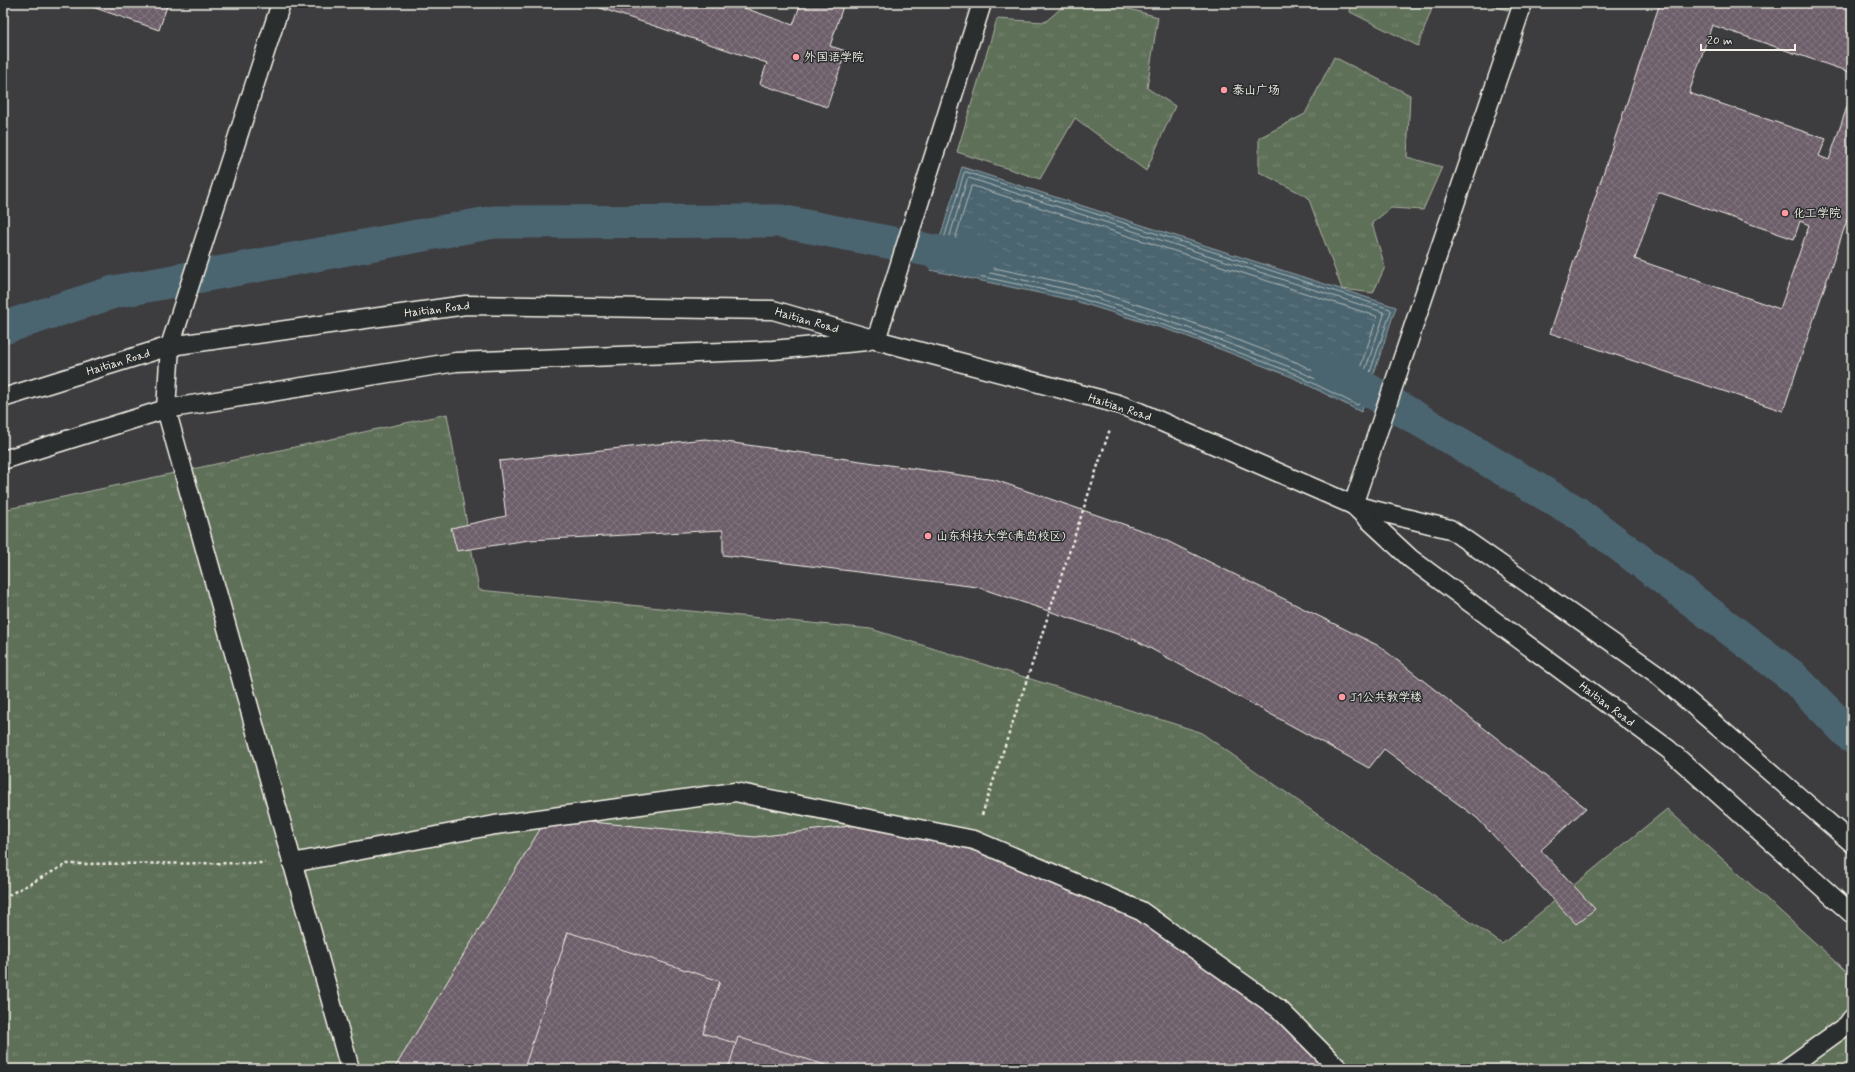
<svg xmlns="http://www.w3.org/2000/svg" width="1855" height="1072" font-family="Mynerve,'LXGW WenKai TC',sans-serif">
	<defs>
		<pattern id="grass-tufts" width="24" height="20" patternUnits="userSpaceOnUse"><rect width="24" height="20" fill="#5f7059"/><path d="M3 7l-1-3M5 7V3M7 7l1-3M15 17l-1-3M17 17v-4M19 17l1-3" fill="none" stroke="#778571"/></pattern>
		<pattern id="water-ripples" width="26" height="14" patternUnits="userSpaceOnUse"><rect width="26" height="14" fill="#4b656f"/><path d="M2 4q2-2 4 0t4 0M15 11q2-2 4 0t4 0" fill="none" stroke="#667c84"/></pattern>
		<pattern id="building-cross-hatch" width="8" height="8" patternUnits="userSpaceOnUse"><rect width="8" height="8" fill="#6d5e6a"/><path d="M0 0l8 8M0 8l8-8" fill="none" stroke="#82767f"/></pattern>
	</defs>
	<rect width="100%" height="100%" fill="#2a2d2e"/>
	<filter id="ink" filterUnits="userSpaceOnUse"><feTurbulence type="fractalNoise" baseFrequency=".025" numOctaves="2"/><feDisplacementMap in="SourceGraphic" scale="8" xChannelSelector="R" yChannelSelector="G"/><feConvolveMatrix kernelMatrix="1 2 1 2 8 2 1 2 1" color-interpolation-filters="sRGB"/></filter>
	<g filter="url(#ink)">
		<rect fill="#3e3c40" x="3" y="3" width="1849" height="1066"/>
		<g fill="url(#grass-tufts)" stroke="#aab0a0">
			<path d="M 1067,3 L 1108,3 L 1158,17 L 1147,88 L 1175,106 L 1146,171 L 1075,118 L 1040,179 L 957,152 L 997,19 L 1045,22 Z"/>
			<path d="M 1351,3 L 1434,3 L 1418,46 L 1350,12 Z"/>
			<path d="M 1481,3 L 1518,3 L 1515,12 Z"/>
			<path d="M 1334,57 L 1410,95 L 1407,157 L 1442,167 L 1423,210 L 1391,208 L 1372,223 L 1385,267 L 1373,293 L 1342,289 L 1308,197 L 1259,172 L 1259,138 L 1305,114 Z"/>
			<path d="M 447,414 L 479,590 L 871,629 L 1200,732 L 1502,944 L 1667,809 L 1852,976 L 1852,1069 L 3,1069 L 3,510 Z"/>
		</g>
		<path fill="url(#water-ripples)" stroke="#8f9d9f" d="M 962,167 L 1396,307 L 1361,412 L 1292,377 L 1181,334 L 1072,300 L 930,270 Z"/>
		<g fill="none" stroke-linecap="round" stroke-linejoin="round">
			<g stroke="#b0b9b8" stroke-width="1">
				<path d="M 966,172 L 1390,309 L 1391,311 L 1359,404 L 1357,405 L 1293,373 L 1182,331 L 1073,296 L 937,267 L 936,265 L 964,173 Z"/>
				<path d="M 969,178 L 1383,312 L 1384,315 L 1356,397 L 1354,398 L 1295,369 L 1183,326 L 1075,291 L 943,263 L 942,261 L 967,180 Z"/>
				<path d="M 973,186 L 1376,316 L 1377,318 L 1353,389 L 1350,390 L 1298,363 L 1185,320 L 1076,285 L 951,259 L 950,256 L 971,187 Z"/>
			</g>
			<g stroke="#4b656f" stroke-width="33">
				<path d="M 3,328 L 114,292 L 494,222 L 780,221 L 979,260"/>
				<path d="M 1329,370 L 1343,375 L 1576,512 L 1792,676 L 1852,737"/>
			</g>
		</g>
		<g fill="url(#building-cross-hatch)" stroke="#f4f1e8" fill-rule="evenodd">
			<path d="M 81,3 L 168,3 L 159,30 Z"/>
			<path d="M 601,3 L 730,3 L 793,25 L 801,3 L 844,3 L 830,46 L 846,51 L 827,107 L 760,84 L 767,63 L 600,8 Z"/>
			<path d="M 1660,3 L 1852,3 L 1852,73 L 1712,25 L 1689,93 L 1826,139 L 1819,156 L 1829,160 L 1852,92 L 1852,205 L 1783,411 L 1550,333 ZM 1658,192 L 1794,239 L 1800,221 L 1809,225 L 1780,309 L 1635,259 Z"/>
			<path d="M 705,439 L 995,480 L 1155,535 L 1379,646 L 1586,808 L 1541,850 L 1595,909 L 1576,924 L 1477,818 L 1384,749 L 1369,768 L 1135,640 L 977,587 L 723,555 L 723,530 L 529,540 L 457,551 L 451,528 L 506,516 L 499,461 Z"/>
			<path d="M 547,818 L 755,837 L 884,822 L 1072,882 L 1207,958 L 1328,1058 L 1330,1069 L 394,1069 Z"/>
			<path d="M 568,932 L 720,981 L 703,1033 L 815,1069 L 524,1069 Z"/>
			<path d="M 738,1037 L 837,1069 L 728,1069 Z"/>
		</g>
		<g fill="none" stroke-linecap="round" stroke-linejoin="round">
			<defs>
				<g id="service">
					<path d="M 281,3 L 170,346 L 166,409 L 350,1069"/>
					<path d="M 876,340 L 982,3"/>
					<path d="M 3,398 L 170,346 L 466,305 L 773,310 L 876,340 L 1118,404 L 1139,412 L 1353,505 L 1450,529 L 1657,674 L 1852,843"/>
					<path d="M 3,460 L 166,409 L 456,362 L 773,350 L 867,341"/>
					<path d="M 1353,505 L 1523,3"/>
					<path d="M 1355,507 L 1411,559 L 1668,749 L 1852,914"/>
					<path d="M 292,863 L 495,825 L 735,792 L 974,840 L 1141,911 L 1279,1009 L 1339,1069"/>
					<path d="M 1786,1069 L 1847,1025 L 1852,1018"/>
				</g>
			</defs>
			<use href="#service" stroke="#f4f1e8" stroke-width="21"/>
			<g stroke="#f4f1e8" stroke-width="2.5" stroke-dasharray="3 3" stroke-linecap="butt">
				<path d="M 982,815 L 1110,429"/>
				<path d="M 3,898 L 67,864 L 265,863"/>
			</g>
			<use href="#service" stroke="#2a2d2e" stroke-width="18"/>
		</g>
	</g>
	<g fill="#ff9aa2" stroke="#2a2d2e" stroke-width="1.5">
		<circle cx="796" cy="57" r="4"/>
		<circle cx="1224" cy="90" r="4"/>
		<circle cx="1785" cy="213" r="4"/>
		<circle cx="928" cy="536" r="4"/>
		<circle cx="1342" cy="697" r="4"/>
	</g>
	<g text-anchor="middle" stroke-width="3" stroke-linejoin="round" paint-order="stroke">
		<g font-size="12" fill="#f4f1e8" stroke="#2a2d2e" text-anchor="start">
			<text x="804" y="61">外国语学院</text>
			<text x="1232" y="94">泰山广场</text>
			<text x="1793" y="217">化工学院</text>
			<text x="936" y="540">山东科技大学(青岛校区)</text>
			<text x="1350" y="701">J1公共教学楼</text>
		</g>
		<g font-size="12" fill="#f4f1e8" stroke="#2a2d2e">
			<text transform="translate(437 309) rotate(-7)" y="4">Haitian Road</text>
			<text transform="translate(807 320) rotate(16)" y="4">Haitian Road</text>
			<text transform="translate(118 362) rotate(-17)" y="4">Haitian Road</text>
			<text transform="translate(1120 407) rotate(18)" y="4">Haitian Road</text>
			<text transform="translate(1607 704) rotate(37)" y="4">Haitian Road</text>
		</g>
	</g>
	<rect width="1855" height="1072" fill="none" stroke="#2a2d2e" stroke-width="16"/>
	<rect x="8" y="8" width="1839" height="1056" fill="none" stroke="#f4f1e8" stroke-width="1.5" filter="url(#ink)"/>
	<path d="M1701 44v6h94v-6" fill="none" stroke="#f4f1e8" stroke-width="2"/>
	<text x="1707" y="44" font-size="12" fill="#f4f1e8" stroke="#2a2d2e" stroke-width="3" paint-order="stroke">20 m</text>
</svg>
